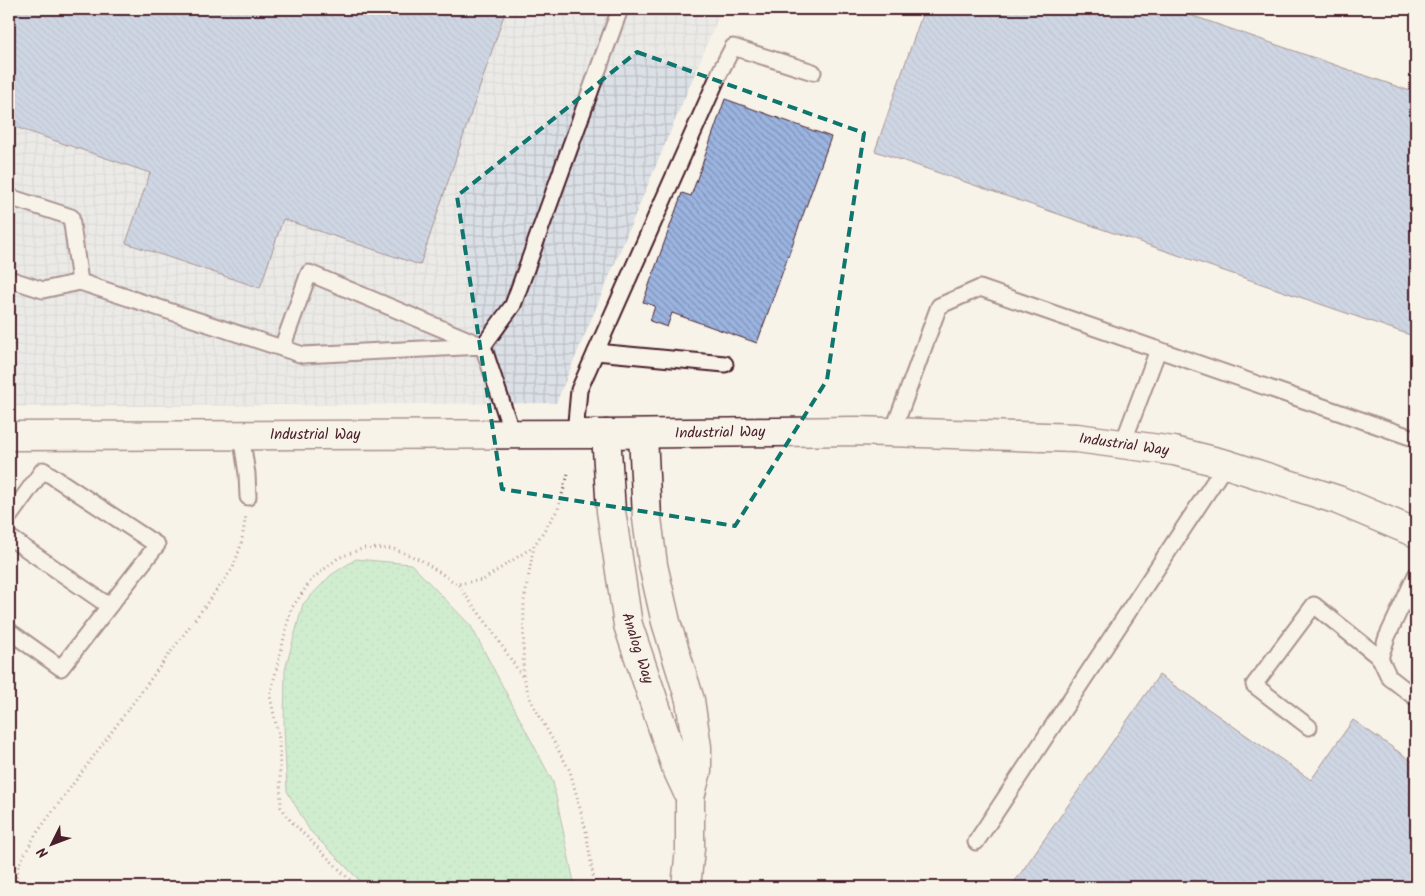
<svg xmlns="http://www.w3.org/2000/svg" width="1425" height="896" font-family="Kalam,sans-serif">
	<defs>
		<pattern id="industrial-grid" width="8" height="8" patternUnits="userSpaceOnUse" patternTransform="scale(1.25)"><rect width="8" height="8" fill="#dbe0e6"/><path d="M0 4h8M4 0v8" fill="none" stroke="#bdc0c5"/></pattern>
		<pattern id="grass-dots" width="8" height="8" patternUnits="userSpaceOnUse" patternTransform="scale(1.25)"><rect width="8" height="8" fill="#9fe6b3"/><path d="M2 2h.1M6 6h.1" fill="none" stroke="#8ac59a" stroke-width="1.8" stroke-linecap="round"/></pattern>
		<pattern id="building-back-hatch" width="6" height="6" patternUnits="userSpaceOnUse" patternTransform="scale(1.25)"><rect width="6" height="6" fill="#9bb4e0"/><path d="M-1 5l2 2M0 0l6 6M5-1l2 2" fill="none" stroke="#8092b6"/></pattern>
	</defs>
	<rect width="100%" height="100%" fill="#f7f3e8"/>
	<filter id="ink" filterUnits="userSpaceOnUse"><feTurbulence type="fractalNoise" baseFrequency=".02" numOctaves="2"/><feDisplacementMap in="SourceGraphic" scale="10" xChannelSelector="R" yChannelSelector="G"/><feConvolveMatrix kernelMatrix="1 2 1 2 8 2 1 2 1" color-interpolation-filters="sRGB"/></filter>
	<g filter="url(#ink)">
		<path fill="url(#industrial-grid)" d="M 9,9 L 722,9 L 556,403 L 9,407 Z"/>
		<path fill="url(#grass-dots)" stroke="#74826f" d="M 356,559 L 411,564 L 471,626 L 553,782 L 575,887 L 366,887 L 310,831 L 287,791 L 284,726 L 285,670 L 303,604 L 331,575 Z"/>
		<g fill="url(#building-back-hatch)" stroke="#4a1f2b">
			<path d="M 9,9 L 506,9 L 420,265 L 283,219 L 260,288 L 126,243 L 150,173 L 9,125 Z"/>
			<path d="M 924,9 L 1173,9 L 1416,93 L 1416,337 L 875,151 Z"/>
			<path d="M 725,99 L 831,137 L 757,343 L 672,313 L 667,327 L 650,321 L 655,306 L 643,302 L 682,193 L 691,196 Z"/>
			<path d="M 1159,675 L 1311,780 L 1353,720 L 1416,764 L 1416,887 L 1011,887 Z"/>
		</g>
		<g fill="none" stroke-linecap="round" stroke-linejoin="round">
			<defs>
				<g id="lane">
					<path d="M 9,197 L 71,217 L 80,282"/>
					<path d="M 9,279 L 43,290 L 80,282 L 303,355 L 483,346 L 512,433"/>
					<path d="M 282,348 L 309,273 L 483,346 L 513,305 L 620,9"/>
					<path d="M 596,352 L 725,364"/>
					<path d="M 893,431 L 939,306 L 980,288 L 1416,439"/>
					<path d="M 575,433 L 579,390 L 721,70 L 733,47 L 813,72"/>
					<path d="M 241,434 L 247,474 L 248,497"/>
					<path d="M 1123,443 L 1158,350"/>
					<path d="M 9,517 L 43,470 L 157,545 L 61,668 L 9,631"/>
					<path d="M 9,537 L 109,606"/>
					<path d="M 1416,575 L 1387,637 L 1380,658 L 1389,677 L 1416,698"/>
					<path d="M 1309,727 L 1254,685 L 1314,605 L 1380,658"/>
					<path d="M 976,842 L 1226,464"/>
				</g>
				<g id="street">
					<path d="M 606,434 L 611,511 L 628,625 L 676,767 L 690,797"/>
					<path d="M 643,434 L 647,518 L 653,565 L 666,622 L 690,700 L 697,747 L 697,771 L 690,797 L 690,849 L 686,887"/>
					<path d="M 9,436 L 606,434 L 856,431 L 1077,438 L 1174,451 L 1226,464 L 1338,500 L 1416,533"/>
				</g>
			</defs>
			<use href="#lane" stroke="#4a1f2b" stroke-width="19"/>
			<use href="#street" stroke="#4a1f2b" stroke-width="31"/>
			<g stroke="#4a1f2b" stroke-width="3" stroke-dasharray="1 4" stroke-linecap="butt">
				<path d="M 568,474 L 558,509 L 534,546 L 524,601 L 523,677 L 531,701 L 570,771 L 586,831 L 595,887"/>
				<path d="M 522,676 L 488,625 L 457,584 L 483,580 L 534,546"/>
				<path d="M 15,887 L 19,864 L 36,834 L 233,568 L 241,545 L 246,515"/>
				<path d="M 357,887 L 290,820 L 281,807 L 279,739 L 270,696 L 291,609 L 312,579 L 338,558 L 364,548 L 394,549 L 421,560 L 457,584"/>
			</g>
			<use href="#lane" stroke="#f7f3e8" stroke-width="15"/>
			<use href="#street" stroke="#f7f3e8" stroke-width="28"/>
		</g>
	</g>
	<path d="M0 0H1425V896H0ZM 637,52 L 864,133 L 827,380 L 735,526 L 502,489 L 457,196 Z" fill="#f7f3e8" fill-opacity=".55" fill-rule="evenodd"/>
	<path fill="none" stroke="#0f766e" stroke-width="4" stroke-dasharray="10 6" stroke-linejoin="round" d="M 637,52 L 864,133 L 827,380 L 735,526 L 502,489 L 457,196 Z"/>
	<g text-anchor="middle" stroke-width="4" stroke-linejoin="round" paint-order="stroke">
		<g font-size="15" fill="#4a1f2b" stroke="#f7f3e8">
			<text transform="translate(720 432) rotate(-1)" y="5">Industrial Way</text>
			<text x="315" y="439">Industrial Way</text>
			<text transform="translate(1124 444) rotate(8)" y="5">Industrial Way</text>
			<text transform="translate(638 648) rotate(72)" y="5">Analog Way</text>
		</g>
	</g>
	<rect width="1425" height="896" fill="none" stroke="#f7f3e8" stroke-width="30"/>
	<rect x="15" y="15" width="1395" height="866" fill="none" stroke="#4a1f2b" stroke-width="2" filter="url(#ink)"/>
	<g transform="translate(52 844) rotate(228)" stroke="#f7f3e8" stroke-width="4" paint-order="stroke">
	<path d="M0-4L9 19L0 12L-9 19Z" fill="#4a1f2b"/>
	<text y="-8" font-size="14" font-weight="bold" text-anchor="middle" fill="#4a1f2b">N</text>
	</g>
</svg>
